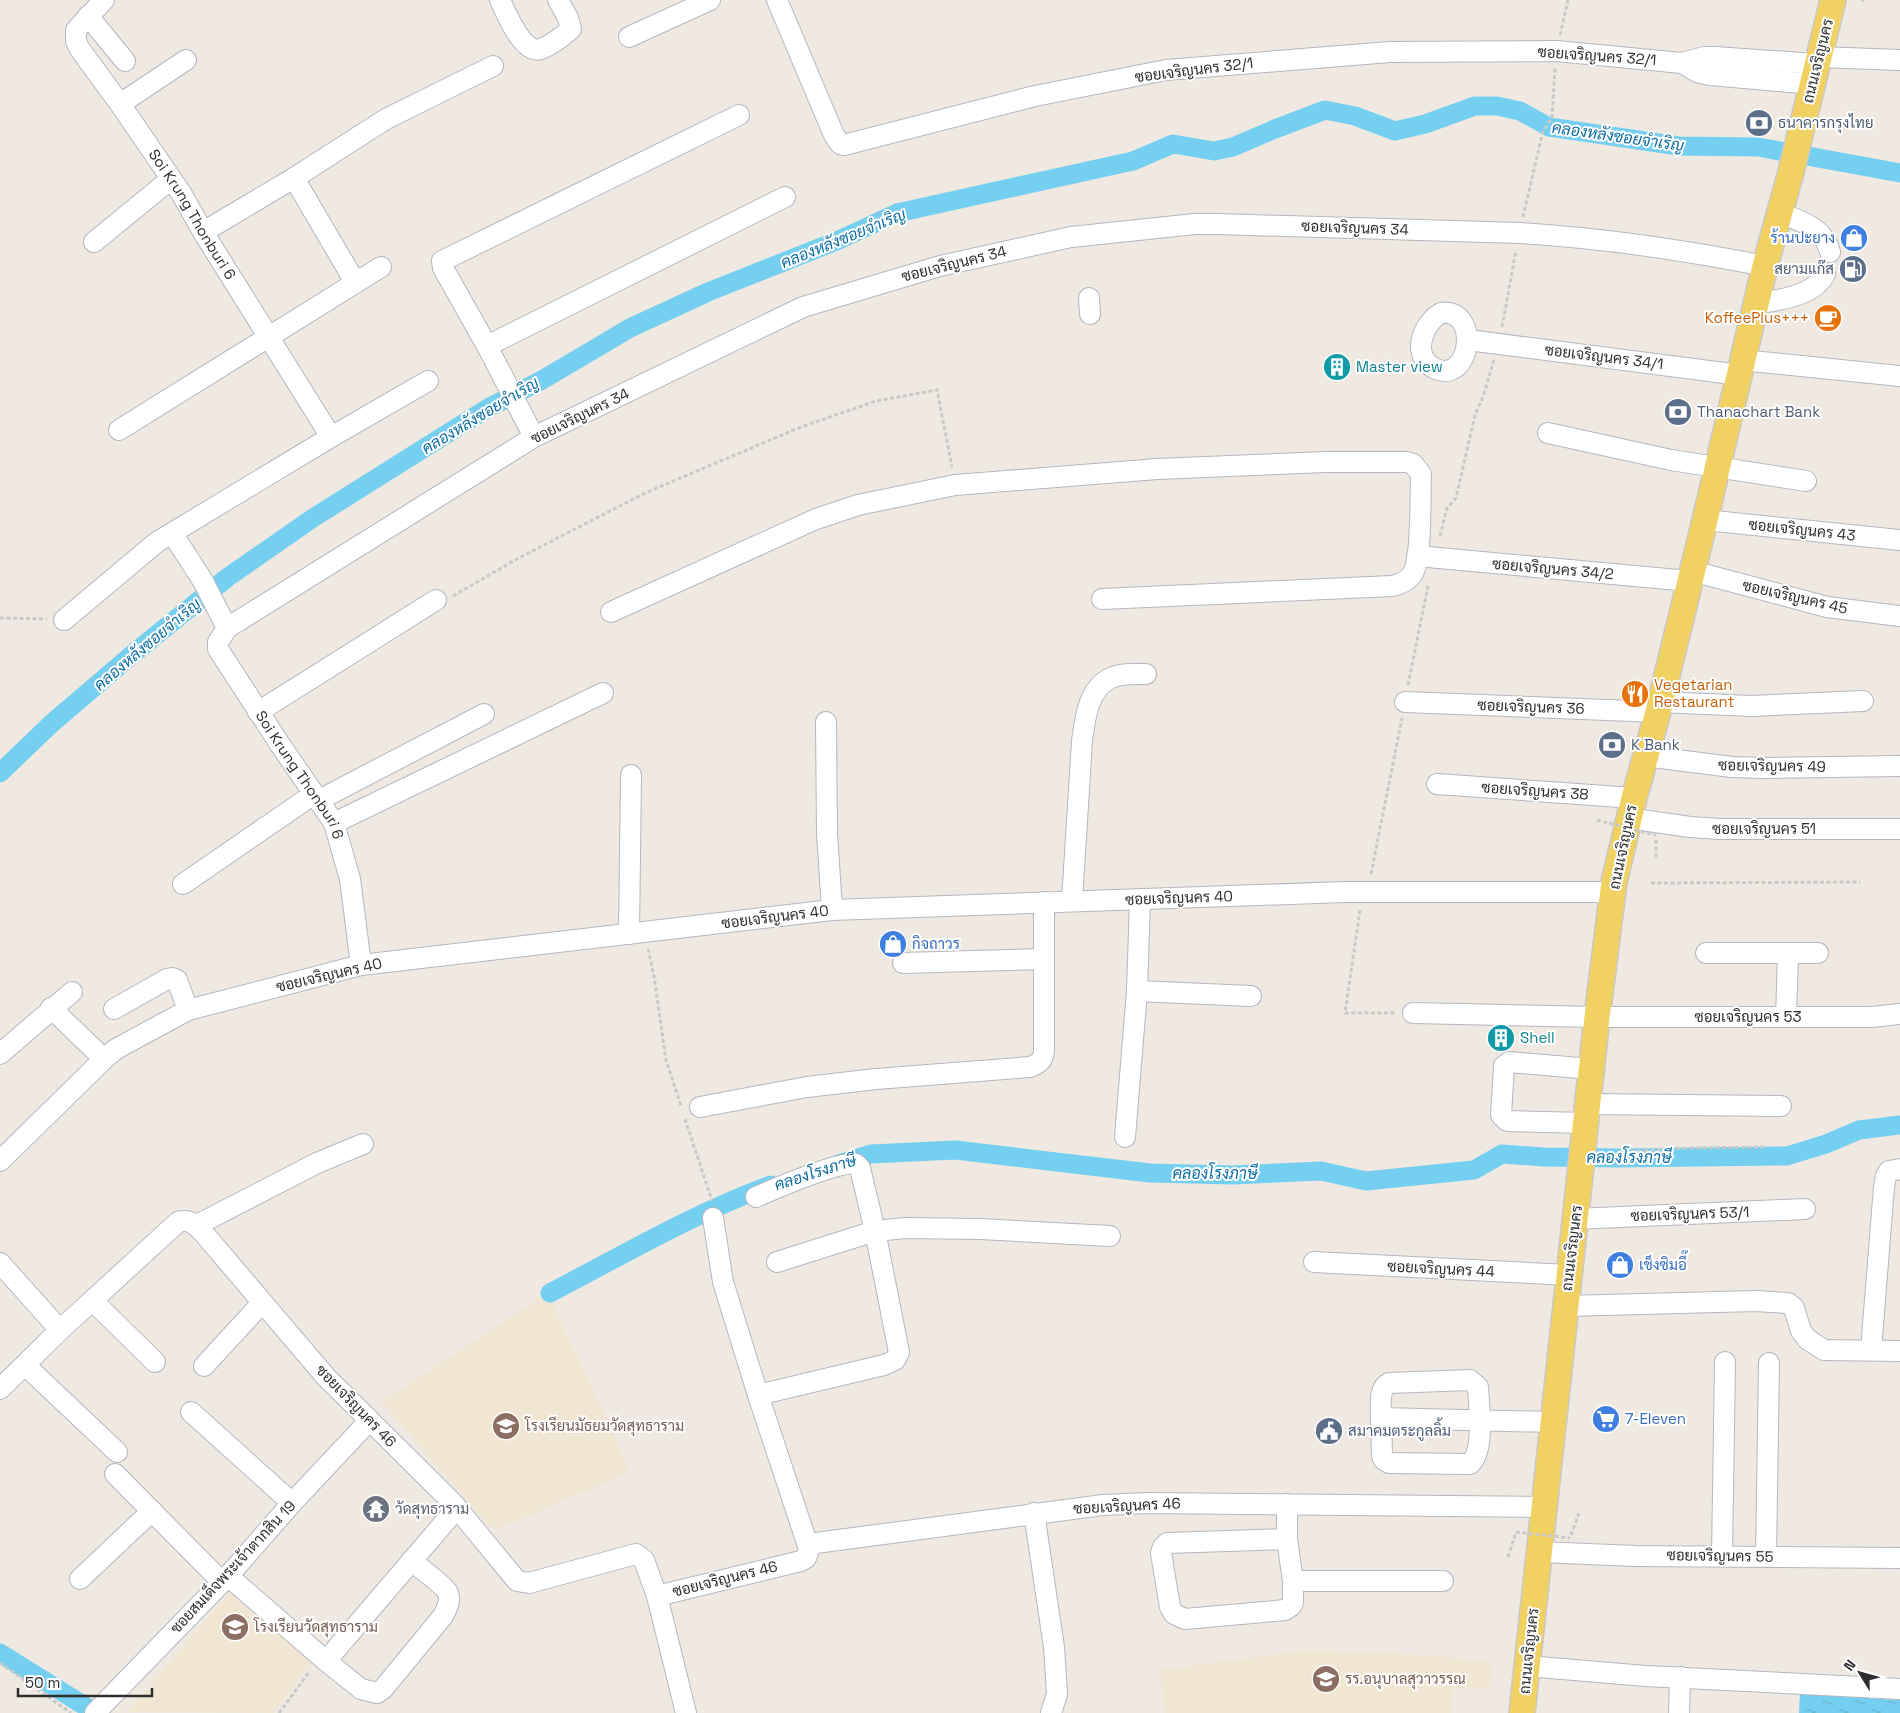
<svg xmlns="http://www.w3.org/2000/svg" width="1900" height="1713" font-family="'Space Grotesk',Sarabun,sans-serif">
	<defs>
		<pattern id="water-ripples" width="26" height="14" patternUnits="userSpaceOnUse" patternTransform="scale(1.25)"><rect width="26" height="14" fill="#75cff0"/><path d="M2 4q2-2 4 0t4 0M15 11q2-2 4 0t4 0" fill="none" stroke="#66b2ce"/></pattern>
	</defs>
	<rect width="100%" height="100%" fill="#efe9e1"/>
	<g fill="#f0e6d1">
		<path d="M 547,1293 L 596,1395 L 630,1472 L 498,1529 L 489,1525 L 382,1402 Z"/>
		<path d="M 229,1593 L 312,1661 L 273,1713 L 127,1712 Z"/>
		<path d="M 1308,1650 L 1441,1656 L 1491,1663 L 1489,1689 L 1454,1688 L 1451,1713 L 1164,1713 L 1160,1670 Z"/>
	</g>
	<path fill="url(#water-ripples)" d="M 1800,1694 L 1900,1700 L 1900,1713 L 1799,1713 Z"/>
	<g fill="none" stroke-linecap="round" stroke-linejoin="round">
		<g stroke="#75cff0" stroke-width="19">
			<path d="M 0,773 L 51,724 L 134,653 L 228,577 L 313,518 L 488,408 L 542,380 L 630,328 L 708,292 L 839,240 L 897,213 L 1133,161 L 1173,144 L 1214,151 L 1233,147 L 1275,129 L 1325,110 L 1355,116 L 1395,131 L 1425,124 L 1475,106 L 1497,106 L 1520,111 L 1549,127 L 1679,146 L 1758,147 L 1900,173"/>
			<path d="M 838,1164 L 871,1154 L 955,1150 L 1150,1173 L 1233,1175 L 1321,1171 L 1366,1181 L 1474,1170 L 1502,1154 L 1544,1157 L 1618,1158 L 1787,1156 L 1826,1144 L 1859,1130 L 1900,1125"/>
			<path d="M 550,1293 C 623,1255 694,1213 771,1185"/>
			<path d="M 0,1653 L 96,1713"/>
		</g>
		<defs>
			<g id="minor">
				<path id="s1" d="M 104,0 L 76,30 L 76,41 L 79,48 L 120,104 L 181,193 L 203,232 L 331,437"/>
				<path d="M 500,0 C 506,13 523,55 541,49 C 551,45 563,36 571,29 L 568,18 L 558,0"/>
				<path d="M 777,0 L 834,135 L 840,144 L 844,145 L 1035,96 L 1166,70 L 1390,52 L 1556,51 L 1682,63 L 1704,57 L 1715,57 L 1817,64"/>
				<path d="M 88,16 L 125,61"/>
				<path d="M 629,37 L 710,0"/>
				<path d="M 1819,57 L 1900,60"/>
				<path d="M 1682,63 L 1697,72 L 1710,75 L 1813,84"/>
				<path d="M 120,104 L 186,60"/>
				<path d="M 294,178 L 355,282"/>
				<path d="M 1780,213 C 1802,222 1824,227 1830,252"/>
				<path d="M 203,232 L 294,178 L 386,119 L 493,66"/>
				<path d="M 94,242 L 171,179"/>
				<path d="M 1089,298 L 1090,314"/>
				<path d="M 1757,304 C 1780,299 1813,297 1825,274"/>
				<path d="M 1441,313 C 1481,308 1471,384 1436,369 C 1410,358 1422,323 1441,313 Z"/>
				<path d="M 1468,340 L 1740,375"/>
				<path d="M 487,346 L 785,197"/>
				<path d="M 1742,360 L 1900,376"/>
				<path d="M 119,430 L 381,267"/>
				<path d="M 1548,433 L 1671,460 L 1806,481"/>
				<path d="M 534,437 L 487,346 L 443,268 L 442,261 L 739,115"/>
				<path d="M 1705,520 L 1900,540"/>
				<path id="s2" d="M 172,533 L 203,581 L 227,628 L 218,642 L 218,649 L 281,746 L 334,823 L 350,879 L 361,965"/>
				<path d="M 1417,556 L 1689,581"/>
				<path d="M 1692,571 L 1827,607 L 1900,616"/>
				<path d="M 611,612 L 816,519 L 858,505 L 955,485 L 1157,469 L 1326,462 L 1407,462 L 1413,464 L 1421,474 C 1420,497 1422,552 1414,571 C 1410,580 1401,584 1392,586 L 1102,599"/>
				<path d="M 64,620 L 157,542 L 331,437 L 428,381"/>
				<path d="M 227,628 L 534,437 L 803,307 L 940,266 L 1071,237 L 1195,224 L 1217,224 L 1520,233 C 1602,238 1684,250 1765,266"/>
				<path d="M 1405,702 L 1658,712"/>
				<path d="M 1660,702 L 1751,706 L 1863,701"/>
				<path d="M 258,712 L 436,600"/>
				<path d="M 826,722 L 827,833 L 832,910"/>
				<path d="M 1645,756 L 1732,767 L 1764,768 L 1900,766"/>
				<path d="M 1437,784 L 1634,798"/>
				<path d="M 319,800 L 484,714"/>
				<path d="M 1628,818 L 1690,827 L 1720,829 L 1900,829"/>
				<path d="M 334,823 L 603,693"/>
				<path d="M 183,884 L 314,794"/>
				<path d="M 1072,901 L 1082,741 C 1085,719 1088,688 1111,678 C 1121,673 1135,674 1146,674"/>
				<path d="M 629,934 L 631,775"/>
				<path d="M 1706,953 L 1818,953"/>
				<path d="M 903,963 L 1044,959"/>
				<path d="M 1137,991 L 1251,996"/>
				<path d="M 51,1008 L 104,1059"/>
				<path d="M 114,1009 L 167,979 L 172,978 L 177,980 L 188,1010"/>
				<path d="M 1413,1013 L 1597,1017 L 1871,1017 L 1900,1014"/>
				<path d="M 1786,1017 L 1788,954"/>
				<path d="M 0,1054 L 72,992"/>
				<path d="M 1587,1104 L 1781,1106"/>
				<path d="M 700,1107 L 807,1087 L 876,1079 L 1030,1067 C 1040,1063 1044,1060 1044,1048 L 1044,902"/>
				<path d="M 1585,1123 L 1507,1121 L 1501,1115 L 1504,1066 L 1509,1062 L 1591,1069"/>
				<path d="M 1125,1137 L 1137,991 L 1140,899"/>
				<path d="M 0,1161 L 104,1059 L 116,1049 L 188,1010 L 361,965 L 832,910 L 1345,892 L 1613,892"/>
				<path d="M 756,1197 C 772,1190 843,1159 856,1164 L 860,1168 L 875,1231 L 899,1352 L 895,1360 L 884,1365 L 758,1395"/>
				<path d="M 1575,1219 L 1805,1209"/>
				<path d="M 197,1225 L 317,1163 L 363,1144"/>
				<path d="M 777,1262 L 875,1231 L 906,1228 L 980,1229 L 1110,1236"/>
				<path d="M 1314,1262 L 1569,1275"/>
				<path d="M 0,1263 L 60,1330"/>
				<path d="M 93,1301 L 155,1362"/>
				<path d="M 1565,1306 L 1756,1301 L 1788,1303 L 1794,1308 L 1801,1331 L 1807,1339 L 1824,1350 L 1900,1351"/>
				<path d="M 1871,1350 L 1884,1187 L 1886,1176 L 1889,1171 L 1900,1169"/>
				<path d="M 25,1365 L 117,1452"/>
				<path d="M 204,1366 L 262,1303"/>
				<path d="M 0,1389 L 60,1330 L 178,1222 C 191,1218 198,1227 206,1236 L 326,1377 L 452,1502 L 517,1581 L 529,1583 L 636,1554 L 644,1560 L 657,1596 L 686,1713"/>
				<path d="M 191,1412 L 292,1503"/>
				<path d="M 1381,1418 C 1381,1407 1378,1388 1389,1383 L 1470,1380 L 1478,1387 C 1479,1406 1485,1451 1470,1464 L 1389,1463 L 1384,1460 L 1382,1456 L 1381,1418 L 1552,1422"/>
				<path d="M 115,1474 L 222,1582"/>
				<path d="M 1034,1513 L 1054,1647 L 1057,1694 L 1051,1713"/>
				<path d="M 1287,1539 L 1167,1543 L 1163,1547 L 1161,1553 L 1170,1607 L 1174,1614 L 1185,1619 L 1285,1610 L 1291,1606 L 1293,1603 L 1293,1581 L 1287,1539 L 1287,1504"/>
				<path d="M 808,1544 L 1103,1505 L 1147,1503 L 1543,1507"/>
				<path d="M 1539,1552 L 1636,1556 L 1900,1558"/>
				<path d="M 1722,1556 L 1725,1362"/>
				<path d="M 1766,1557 L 1769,1363"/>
				<path d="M 228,1576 L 326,1661 L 457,1508"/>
				<path d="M 80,1579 L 152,1511"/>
				<path d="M 1293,1581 L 1443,1581"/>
				<path d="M 657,1596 L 801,1561 L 806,1558 L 809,1549 L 758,1395 L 723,1282 L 713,1218"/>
				<path d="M 326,1661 L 361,1689 L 377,1693 L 383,1689 L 443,1616 C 447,1609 451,1600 448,1593 C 444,1585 419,1567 411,1561"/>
				<path d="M 1527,1666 L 1646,1676 L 1900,1689"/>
				<path d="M 95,1713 L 228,1576 L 292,1503 L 369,1421"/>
				<path d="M 1679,1713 L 1680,1677"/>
			</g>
			<path id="major" d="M 1522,1713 L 1597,1017 L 1614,882 L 1634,798 L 1658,712 L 1705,520 L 1765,266 L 1791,172 L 1833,0"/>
		</defs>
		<use href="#minor" stroke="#b4b7c1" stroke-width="22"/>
		<use href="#major" stroke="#c9c9c9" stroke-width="28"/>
		<g stroke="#c9c9c9" stroke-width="3" stroke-dasharray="4 2.5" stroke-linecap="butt">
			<path d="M 1861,0 L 1864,0"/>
			<path d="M 1560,35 L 1568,0"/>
			<path d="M 1523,217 L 1543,131 L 1552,118 L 1555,68"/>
			<path d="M 1502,327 L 1516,250"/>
			<path d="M 1440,536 L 1447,508 L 1456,498 L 1475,415 L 1483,397 L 1494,360"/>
			<path d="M 453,596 L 515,560 L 645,493 L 801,427 L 876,401 L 937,390 L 952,467"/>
			<path d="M 0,618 L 47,619"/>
			<path d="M 1408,685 L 1428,586"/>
			<path d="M 1656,840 L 1656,858"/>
			<path d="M 1371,874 L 1402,718"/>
			<path d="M 1651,883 L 1860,882"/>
			<path d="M 1360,910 L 1345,1013 L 1395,1013"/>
			<path d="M 648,949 L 654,976 L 666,1060 L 681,1106"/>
			<path d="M 685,1119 L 712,1201"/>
			<path d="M 1618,1152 L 1686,1148 L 1765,1147"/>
			<path d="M 1571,1535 L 1579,1513"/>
			<path d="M 1508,1557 L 1516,1532"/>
			<path d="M 0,1663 L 71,1713"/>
			<path d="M 279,1713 L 310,1671"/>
		</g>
		<use href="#minor" stroke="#fff" stroke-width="20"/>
		<use href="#major" stroke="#f2d163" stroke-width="25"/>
		<g stroke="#c9c9c9" stroke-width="3" stroke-dasharray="4 2.5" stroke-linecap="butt">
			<path d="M 1597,820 L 1656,835"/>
			<path d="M 1516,1532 L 1570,1538"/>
		</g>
	</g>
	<defs>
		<symbol id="bank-disc" viewBox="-11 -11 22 22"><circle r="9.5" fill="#5c6f8a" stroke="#fff"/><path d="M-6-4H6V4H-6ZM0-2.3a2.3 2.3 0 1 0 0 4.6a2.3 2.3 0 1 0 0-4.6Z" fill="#fff"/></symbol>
		<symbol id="shop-disc" viewBox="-11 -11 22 22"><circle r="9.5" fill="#3f7fe0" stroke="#fff"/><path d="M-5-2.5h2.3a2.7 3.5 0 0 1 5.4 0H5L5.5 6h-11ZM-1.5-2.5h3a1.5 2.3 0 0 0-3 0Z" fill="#fff"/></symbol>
		<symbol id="fuel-disc" viewBox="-11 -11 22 22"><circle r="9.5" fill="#5c6f8a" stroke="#fff"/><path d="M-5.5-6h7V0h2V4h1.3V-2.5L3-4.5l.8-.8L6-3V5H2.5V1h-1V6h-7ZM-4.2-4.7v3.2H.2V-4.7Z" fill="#fff"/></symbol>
		<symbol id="cafe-disc" viewBox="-11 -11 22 22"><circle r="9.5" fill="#e8710a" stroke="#fff"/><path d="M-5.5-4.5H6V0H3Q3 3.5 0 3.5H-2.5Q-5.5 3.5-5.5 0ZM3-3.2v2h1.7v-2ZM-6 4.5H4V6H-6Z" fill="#fff"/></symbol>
		<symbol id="building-disc" viewBox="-11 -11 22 22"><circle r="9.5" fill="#0f9aa8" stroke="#fff"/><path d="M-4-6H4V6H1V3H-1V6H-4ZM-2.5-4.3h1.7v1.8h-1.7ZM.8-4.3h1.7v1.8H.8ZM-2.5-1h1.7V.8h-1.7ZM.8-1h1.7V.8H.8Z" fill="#fff"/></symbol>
		<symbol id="restaurant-disc" viewBox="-11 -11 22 22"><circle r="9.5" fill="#e8710a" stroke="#fff"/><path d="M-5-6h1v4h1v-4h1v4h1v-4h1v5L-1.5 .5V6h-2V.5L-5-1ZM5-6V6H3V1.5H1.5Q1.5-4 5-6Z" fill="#fff"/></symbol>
		<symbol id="supermarket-disc" viewBox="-11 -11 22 22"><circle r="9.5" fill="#3f7fe0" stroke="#fff"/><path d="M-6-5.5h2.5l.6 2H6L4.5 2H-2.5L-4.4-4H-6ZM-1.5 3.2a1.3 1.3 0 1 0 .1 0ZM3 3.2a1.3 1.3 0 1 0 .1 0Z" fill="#fff"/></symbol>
		<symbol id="school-disc" viewBox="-11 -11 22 22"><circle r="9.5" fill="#8d6e63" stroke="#fff"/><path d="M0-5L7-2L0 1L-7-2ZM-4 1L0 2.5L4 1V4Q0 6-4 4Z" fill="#fff"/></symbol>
		<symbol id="civic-disc" viewBox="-11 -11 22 22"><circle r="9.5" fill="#5c6f8a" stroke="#fff"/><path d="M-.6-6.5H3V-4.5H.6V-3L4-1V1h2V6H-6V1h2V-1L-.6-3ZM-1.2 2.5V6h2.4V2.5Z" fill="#fff"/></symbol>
		<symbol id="temple-disc" viewBox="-11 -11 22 22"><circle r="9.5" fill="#6b7280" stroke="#fff"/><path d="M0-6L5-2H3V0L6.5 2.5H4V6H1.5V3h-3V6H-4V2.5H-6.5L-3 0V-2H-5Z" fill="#fff"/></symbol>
	</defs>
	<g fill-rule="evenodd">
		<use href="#bank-disc" x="1743" y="107" width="32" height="32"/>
		<use href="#shop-disc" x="1838" y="222" width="32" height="32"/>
		<use href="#fuel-disc" x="1837" y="253" width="32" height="32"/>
		<use href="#cafe-disc" x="1812" y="302" width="32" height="32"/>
		<use href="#building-disc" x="1321" y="351" width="32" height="32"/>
		<use href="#bank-disc" x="1662" y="396" width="32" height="32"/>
		<use href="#restaurant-disc" x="1619" y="678" width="32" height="32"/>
		<use href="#bank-disc" x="1596" y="729" width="32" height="32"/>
		<use href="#shop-disc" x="877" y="928" width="32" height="32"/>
		<use href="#building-disc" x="1485" y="1022" width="32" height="32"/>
		<use href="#shop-disc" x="1604" y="1249" width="32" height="32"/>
		<use href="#supermarket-disc" x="1590" y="1403" width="32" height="32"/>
		<use href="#school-disc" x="490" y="1410" width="32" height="32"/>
		<use href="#civic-disc" x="1313" y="1415" width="32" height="32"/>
		<use href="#temple-disc" x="360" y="1493" width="32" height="32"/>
		<use href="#school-disc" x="219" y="1611" width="32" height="32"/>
		<use href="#school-disc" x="1310" y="1663" width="32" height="32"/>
	</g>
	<g text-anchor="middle" stroke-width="4" stroke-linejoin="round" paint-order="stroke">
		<g font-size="15" fill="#2e2e2e" stroke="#fff">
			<text transform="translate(1597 56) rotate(4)" y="5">ซอยเจริญนคร 32/1</text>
			<text transform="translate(1818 61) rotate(-76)" y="5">ถนนเจริญนคร</text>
			<text transform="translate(1194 70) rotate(-7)" y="5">ซอยเจริญนคร 32/1</text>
			<text dy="5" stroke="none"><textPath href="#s1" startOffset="261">Soi Krung Thonburi 6</textPath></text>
			<text transform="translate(1355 228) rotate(2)" y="5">ซอยเจริญนคร 34</text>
			<text transform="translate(954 264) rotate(-14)" y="5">ซอยเจริญนคร 34</text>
			<text transform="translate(1604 357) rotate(7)" y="5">ซอยเจริญนคร 34/1</text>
			<text transform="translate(580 416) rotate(-26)" y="5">ซอยเจริญนคร 34</text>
			<text transform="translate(1802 530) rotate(6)" y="5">ซอยเจริญนคร 43</text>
			<text transform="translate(1553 569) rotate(5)" y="5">ซอยเจริญนคร 34/2</text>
			<text transform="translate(1795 597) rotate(13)" y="5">ซอยเจริญนคร 45</text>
			<text transform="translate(1531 707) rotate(2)" y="5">ซอยเจริญนคร 36</text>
			<text transform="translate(1772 766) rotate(1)" y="5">ซอยเจริญนคร 49</text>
			<text dy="5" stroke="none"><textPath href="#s2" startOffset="284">Soi Krung Thonburi 6</textPath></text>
			<text transform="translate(1535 791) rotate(4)" y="5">ซอยเจริญนคร 38</text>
			<text x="1764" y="834">ซอยเจริญนคร 51</text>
			<text transform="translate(1623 847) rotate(-78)" y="5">ถนนเจริญนคร</text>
			<text transform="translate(1179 898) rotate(-2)" y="5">ซอยเจริญนคร 40</text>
			<text transform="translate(775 917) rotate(-7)" y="5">ซอยเจริญนคร 40</text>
			<text transform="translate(329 975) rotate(-13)" y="5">ซอยเจริญนคร 40</text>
			<text x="1748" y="1022">ซอยเจริญนคร 53</text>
			<text transform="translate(1690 1214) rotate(-2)" y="5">ซอยเจริญนคร 53/1</text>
			<text transform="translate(1572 1248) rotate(-83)" y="5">ถนนเจริญนคร</text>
			<text transform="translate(1441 1269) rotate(3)" y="5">ซอยเจริญนคร 44</text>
			<text transform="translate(356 1406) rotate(46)" y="5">ซอยเจริญนคร 46</text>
			<text transform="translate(1127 1506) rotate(-3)" y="5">ซอยเจริญนคร 46</text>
			<text transform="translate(1720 1556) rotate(1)" y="5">ซอยเจริญนคร 55</text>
			<text transform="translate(233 1567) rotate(-47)" y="5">ซอยสมเด็จพระเจ้าตากสิน 19</text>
			<text transform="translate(725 1579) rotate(-14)" y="5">ซอยเจริญนคร 46</text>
			<text transform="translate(1529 1651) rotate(-84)" y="5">ถนนเจริญนคร</text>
		</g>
		<g font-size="15" fill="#4e5e75" stroke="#fff" text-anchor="start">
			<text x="1778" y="128">ธนาคารกรุงไทย</text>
			<text x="1834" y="274" text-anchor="end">สยามแก๊ส</text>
			<text x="1697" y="417">Thanachart Bank</text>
			<text x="1631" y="750">K Bank</text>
			<text x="1348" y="1436">สมาคมตระกูลลิ้ม</text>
		</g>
		<g font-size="15" fill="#366cbe" stroke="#fff" text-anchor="start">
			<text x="1835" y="243" text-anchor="end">ร้านปะยาง</text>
			<text x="912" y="949">กิจถาวร</text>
			<text x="1639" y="1270">เช็งซิมอี๊</text>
			<text x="1625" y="1424">7-Eleven</text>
		</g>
		<g font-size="15" fill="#c56008" stroke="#fff" text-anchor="end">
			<text x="1809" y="323">KoffeePlus+++</text>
			<text x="1654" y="690" text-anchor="start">Vegetarian<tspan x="1654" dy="17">Restaurant</tspan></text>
		</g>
		<g font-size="15" fill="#0d838f" stroke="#fff" text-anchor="start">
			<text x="1356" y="372">Master view</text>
			<text x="1520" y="1043">Shell</text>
		</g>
		<g font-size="15" fill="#785e54" stroke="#fff" text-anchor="start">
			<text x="525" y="1431">โรงเรียนมัธยมวัดสุทธาราม</text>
			<text x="254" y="1632">โรงเรียนวัดสุทธาราม</text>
			<text x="1345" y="1684">รร.อนุบาลสุวาวรรณ</text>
		</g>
		<g font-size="15" fill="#5b616d" stroke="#fff" text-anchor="start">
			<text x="395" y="1514">วัดสุทธาราม</text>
		</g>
		<g font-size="16" font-style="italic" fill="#0d6fa3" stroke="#fff">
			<text transform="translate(1618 136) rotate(8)" y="6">คลองหลังซอยจำเริญ</text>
			<text transform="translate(843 238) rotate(-22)" y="6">คลองหลังซอยจำเริญ</text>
			<text transform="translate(480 415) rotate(-31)" y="6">คลองหลังซอยจำเริญ</text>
			<text transform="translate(147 644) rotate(-40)" y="6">คลองหลังซอยจำเริญ</text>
			<text x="1629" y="1163">คลองโรงภาษี</text>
			<text transform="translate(815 1172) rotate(-18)" y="6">คลองโรงภาษี</text>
			<text x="1215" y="1179">คลองโรงภาษี</text>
		</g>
	</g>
	<g transform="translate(1860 1673) rotate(307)" stroke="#ffffff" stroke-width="4" paint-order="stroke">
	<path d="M0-4L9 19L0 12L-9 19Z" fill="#2e2e2e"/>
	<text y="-8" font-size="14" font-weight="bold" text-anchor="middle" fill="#2e2e2e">N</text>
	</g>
	<path d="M18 1688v8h134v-8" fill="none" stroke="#2e2e2e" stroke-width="2.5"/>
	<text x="25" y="1688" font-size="15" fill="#2e2e2e" stroke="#ffffff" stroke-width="4" paint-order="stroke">50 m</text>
</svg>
